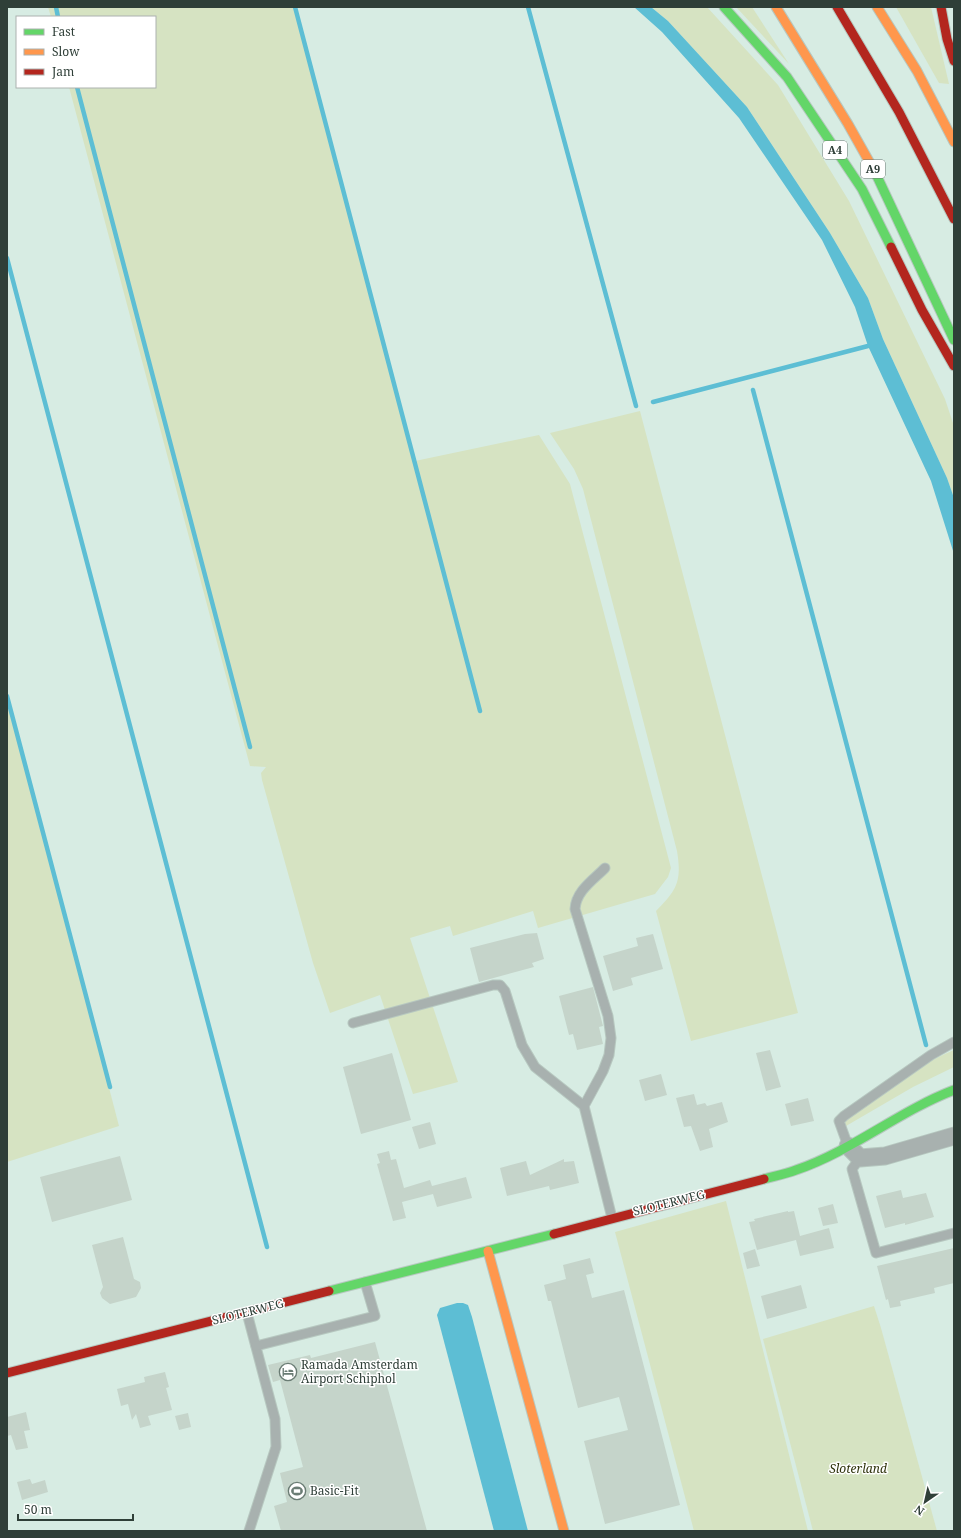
<svg xmlns="http://www.w3.org/2000/svg" width="961" height="1538" font-family="'Noto Serif',serif">
	<rect width="100%" height="100%" fill="#d7ece3"/>
	<g fill="#d6e3c2">
		<path d="M 48,7 L 295,7 L 415,461 L 539,435 L 570,484 L 671,868 L 668,877 L 655,894 L 538,928 L 533,911 L 453,936 L 450,926 L 410,938 L 458,1082 L 413,1094 L 380,995 L 330,1013 L 313,963 L 262,780 L 261,773 L 266,767 L 250,766 L 69,87 L 155,87 L 155,17 L 51,17 Z"/>
		<path d="M 651,7 L 707,7 L 778,85 L 849,201 L 945,399 L 954,426 L 954,498 L 947,478 L 883,339 L 868,298 L 830,233 L 747,107 L 668,21 Z"/>
		<path d="M 736,7 L 752,7 L 789,64 Z"/>
		<path d="M 896,7 L 931,7 L 949,84 L 939,83 Z"/>
		<path d="M 640,411 L 798,1013 L 691,1041 L 656,911 C 677,890 682,881 677,851 L 583,489 L 574,469 L 550,433 Z"/>
		<path d="M 7,696 L 119,1126 L 7,1162 Z"/>
		<path d="M 954,1050 L 954,1067 L 913,1087 L 846,1126 L 844,1122 C 879,1097 914,1066 954,1050 Z"/>
		<path d="M 726,1201 L 808,1531 L 694,1531 L 615,1232 Z"/>
		<path d="M 874,1306 L 881,1328 L 937,1531 L 813,1531 L 763,1339 Z"/>
	</g>
	<g fill="#5dbed4">
		<path d="M 634,7 L 651,7 L 668,21 L 747,107 L 830,233 L 868,298 L 883,339 L 947,478 L 954,498 L 954,554 L 931,481 L 868,346 L 855,307 L 822,240 L 739,118 L 662,32 Z"/>
		<path d="M 457,1303 L 463,1303 L 468,1305 L 472,1317 L 528,1531 L 494,1531 L 437,1315 L 440,1308 Z"/>
	</g>
	<g fill="none" stroke-linecap="round" stroke-linejoin="round">
		<g stroke="#5dbed4" stroke-width="4.5">
			<path d="M 56,7 L 58,17"/>
			<path d="M 295,7 L 480,711"/>
			<path d="M 528,7 L 636,406"/>
			<path d="M 77,87 L 250,747"/>
			<path d="M 7,258 L 267,1247"/>
			<path d="M 753,390 L 926,1045"/>
			<path d="M 653,402 L 868,346"/>
			<path d="M 7,696 L 110,1087"/>
		</g>
	</g>
	<g fill="#c5d4ca">
		<path d="M 537,933 L 544,959 L 532,963 L 534,967 L 479,982 L 470,948 L 525,934 Z"/>
		<path d="M 653,934 L 663,969 L 631,978 L 633,985 L 613,991 L 603,956 L 638,946 L 636,938 Z"/>
		<path d="M 593,987 L 603,1026 L 599,1027 L 603,1044 L 577,1050 L 573,1034 L 569,1035 L 559,996 Z"/>
		<path d="M 770,1050 L 781,1087 L 766,1091 L 756,1053 Z"/>
		<path d="M 392,1053 L 411,1120 L 361,1134 L 343,1067 Z"/>
		<path d="M 661,1074 L 667,1095 L 645,1101 L 639,1080 Z"/>
		<path d="M 694,1094 L 697,1105 L 705,1103 L 707,1106 L 722,1102 L 728,1122 L 709,1129 L 713,1147 L 700,1151 L 691,1126 L 684,1127 L 676,1098 Z"/>
		<path d="M 808,1098 L 814,1121 L 791,1126 L 785,1104 Z"/>
		<path d="M 430,1122 L 436,1144 L 419,1149 L 412,1127 Z"/>
		<path d="M 389,1151 L 391,1160 L 396,1159 L 404,1188 L 430,1180 L 432,1186 L 466,1177 L 472,1198 L 437,1207 L 433,1194 L 402,1202 L 406,1218 L 393,1221 L 377,1164 L 380,1163 L 377,1154 Z"/>
		<path d="M 120,1156 L 132,1200 L 52,1222 L 40,1177 Z"/>
		<path d="M 564,1159 L 564,1162 L 574,1161 L 579,1183 L 550,1190 L 549,1186 L 541,1188 L 507,1196 L 500,1168 L 526,1161 L 530,1175 Z"/>
		<path d="M 901,1190 L 903,1198 L 926,1193 L 934,1217 L 905,1225 L 905,1223 L 885,1228 L 876,1196 Z"/>
		<path d="M 833,1204 L 838,1223 L 823,1226 L 818,1208 Z"/>
		<path d="M 788,1211 L 788,1212 L 794,1211 L 800,1236 L 829,1228 L 834,1248 L 800,1256 L 796,1240 L 757,1250 L 749,1222 L 755,1221 L 754,1219 Z"/>
		<path d="M 123,1237 L 134,1279 L 140,1282 L 141,1288 L 136,1297 L 110,1304 L 102,1298 L 100,1293 L 103,1287 L 92,1245 Z"/>
		<path d="M 954,1248 L 954,1283 L 934,1288 L 935,1293 L 900,1301 L 901,1306 L 890,1308 L 888,1299 L 886,1300 L 877,1266 Z"/>
		<path d="M 755,1249 L 760,1266 L 747,1269 L 743,1253 Z"/>
		<path d="M 590,1258 L 594,1273 L 586,1275 L 592,1298 L 624,1290 L 680,1505 L 605,1524 L 584,1441 L 628,1430 L 619,1397 L 578,1408 L 551,1301 L 548,1301 L 544,1285 L 566,1279 L 563,1265 Z"/>
		<path d="M 801,1285 L 807,1308 L 767,1319 L 761,1296 Z"/>
		<path d="M 375,1342 L 427,1531 L 281,1531 L 274,1506 L 287,1502 L 280,1473 L 303,1467 L 280,1380 L 273,1382 L 268,1365 L 310,1355 L 311,1358 Z"/>
		<path d="M 165,1372 L 169,1387 L 166,1388 L 172,1410 L 148,1416 L 151,1425 L 140,1428 L 136,1414 L 132,1420 L 128,1404 L 121,1406 L 117,1389 L 145,1382 L 144,1377 Z"/>
		<path d="M 26,1412 L 30,1430 L 24,1431 L 28,1448 L 16,1450 L 11,1435 L 7,1436 L 7,1417 Z"/>
		<path d="M 188,1413 L 191,1427 L 179,1430 L 175,1416 Z"/>
		<path d="M 30,1479 L 32,1484 L 45,1480 L 48,1492 L 22,1500 L 17,1482 Z"/>
	</g>
	<g fill="none" stroke-linecap="round" stroke-linejoin="round">
		<defs>
			<g id="lane">
				<path d="M 353,1023 L 493,985 L 500,985 L 505,991 L 522,1045 L 535,1067 L 584,1106 L 612,1218"/>
				<path d="M 584,1106 L 603,1071 L 609,1055 L 611,1038 L 608,1016 L 575,909 C 576,891 593,880 605,868"/>
				<path d="M 848,1146 L 839,1121 L 844,1116 L 931,1055 L 954,1042"/>
				<path d="M 860,1158 L 852,1169 L 876,1253 L 954,1233"/>
				<path d="M 247,1313 L 275,1419 L 276,1447 L 249,1531"/>
				<path d="M 256,1346 L 375,1316 L 365,1282"/>
			</g>
			<path id="street" d="M 848,1146 L 860,1158 L 885,1156 L 954,1136"/>
			<g id="fast">
				<path d="M 724,7 L 787,77 L 862,189 L 891,247"/>
				<path d="M 875,172 L 954,340"/>
				<path d="M 764,1179 C 775,1176 786,1174 796,1170 C 852,1151 899,1111 954,1090"/>
				<path d="M 329,1291 L 554,1234"/>
			</g>
			<g id="slow">
				<path d="M 776,7 L 848,124 L 875,172"/>
				<path d="M 877,7 L 917,71 L 954,142"/>
				<path d="M 488,1251 L 564,1531"/>
			</g>
			<g id="jam">
				<path d="M 837,7 L 899,112 L 954,219"/>
				<path d="M 941,7 L 947,39 L 954,61"/>
				<path d="M 891,247 L 922,310 L 954,366"/>
				<path d="M 554,1234 L 764,1179"/>
				<path d="M 7,1373 L 329,1291"/>
			</g>
		</defs>
		<use href="#lane" stroke="#b7c8c0" stroke-width="11"/>
		<use href="#street" stroke="#b7c8c0" stroke-width="19"/>
		<use href="#fast" stroke="#b7c8c0" stroke-width="11"/>
		<use href="#slow" stroke="#b7c8c0" stroke-width="11"/>
		<use href="#jam" stroke="#b7c8c0" stroke-width="11"/>
		<use href="#lane" stroke="#a8b1af" stroke-width="9"/>
		<use href="#street" stroke="#a8b1af" stroke-width="17"/>
		<use href="#fast" stroke="#63d668" stroke-width="9"/>
		<use href="#slow" stroke="#ff974d" stroke-width="9"/>
		<use href="#jam" stroke="#b3261e" stroke-width="9"/>
	</g>
	<defs>
		<symbol id="hotel-ring" viewBox="-11 -11 22 22"><circle r="9.5" fill="#fff" stroke="#6a7c74" stroke-width="1.5"/><path d="M-6-4.5h1.5V1H6V5H4.5V3h-9V5H-6ZM-4 0a1.8 1.8 0 1 1 3.6 0ZM.5 0V-2.5h3Q6-2.5 6 0Z" fill="#6a7c74"/></symbol>
		<symbol id="stadium-ring" viewBox="-11 -11 22 22"><circle r="9.5" fill="#fff" stroke="#6a7c74" stroke-width="1.5"/><path d="M0-5a6.5 5 0 1 0 0 10a6.5 5 0 1 0 0-10ZM-3.5-1.8h7v3.6h-7Z" fill="#6a7c74"/></symbol>
	</defs>
	<g fill-rule="evenodd">
		<use href="#hotel-ring" x="278" y="1362" width="20" height="20"/>
		<use href="#stadium-ring" x="287" y="1481" width="20" height="20"/>
	</g>
	<g text-anchor="middle" stroke-width="3" stroke-linejoin="round" paint-order="stroke">
		<g fill="#fff" stroke="#6d7974" stroke-width="1">
			<rect x="823" y="141" width="24" height="18" rx="3"/>
			<rect x="861" y="160" width="24" height="18" rx="3"/>
		</g>
		<g font-size="11" font-weight="bold" fill="#2f3f38">
			<text x="835" y="154">A4</text>
			<text x="873" y="173">A9</text>
		</g>
		<g font-size="12" fill="#2f3f38" stroke="#fff">
			<text transform="translate(669 1203) rotate(-14)" y="4">SLOTERWEG</text>
			<text transform="translate(248 1312) rotate(-14)" y="4">SLOTERWEG</text>
		</g>
		<g font-size="12" fill="#2f3f38" stroke="#fff" text-anchor="start">
			<text x="301" y="1369">Ramada Amsterdam<tspan x="301" dy="14">Airport Schiphol</tspan></text>
			<text x="310" y="1495">Basic-Fit</text>
		</g>
		<g font-size="12" font-style="italic" fill="#2e320a" stroke="#fff">
			<text x="858" y="1473">Sloterland</text>
		</g>
	</g>
	<rect width="961" height="1538" fill="none" stroke="#2f3f38" stroke-width="16"/>
	<rect x="16" y="16" width="140" height="72" fill="#ffffff" stroke="#acb2af"/>
	<rect x="24" y="29" width="20" height="6" fill="#63d668" stroke="#acb2af"/>
	<text x="52" y="36" font-size="12" fill="#2f3f38">Fast</text>
	<rect x="24" y="49" width="20" height="6" fill="#ff974d" stroke="#acb2af"/>
	<text x="52" y="56" font-size="12" fill="#2f3f38">Slow</text>
	<rect x="24" y="69" width="20" height="6" fill="#b3261e" stroke="#acb2af"/>
	<text x="52" y="76" font-size="12" fill="#2f3f38">Jam</text>
	<g transform="translate(925 1502) rotate(214)" stroke="#ffffff" stroke-width="3" paint-order="stroke">
	<path d="M0-3L7 15L0 10L-7 15Z" fill="#2f3f38"/>
	<text y="-6" font-size="11" font-weight="bold" text-anchor="middle" fill="#2f3f38">N</text>
	</g>
	<path d="M18 1514v6h115v-6" fill="none" stroke="#2f3f38" stroke-width="2"/>
	<text x="24" y="1514" font-size="12" fill="#2f3f38" stroke="#ffffff" stroke-width="3" paint-order="stroke">50 m</text>
</svg>
